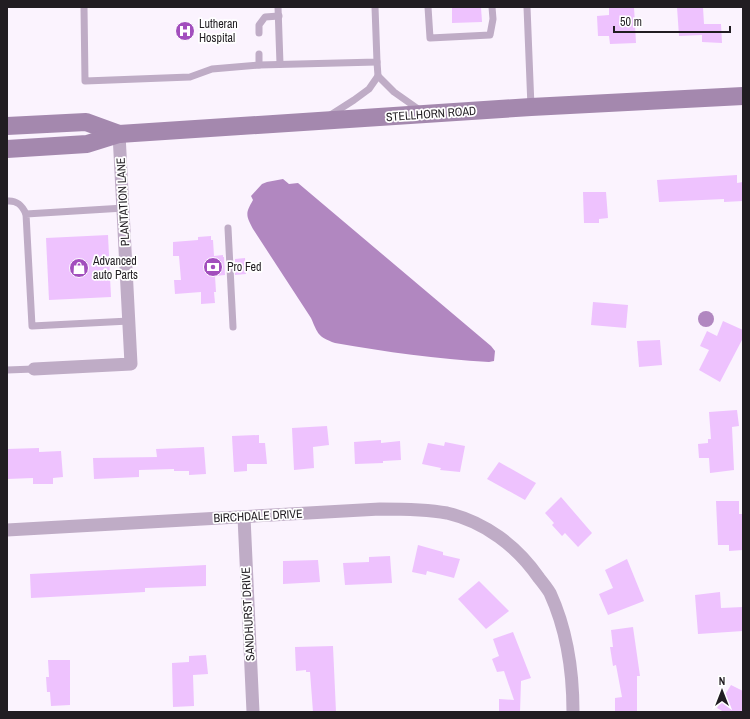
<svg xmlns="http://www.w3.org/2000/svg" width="750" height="719" font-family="'Archivo Narrow',sans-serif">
	<rect width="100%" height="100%" fill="#fbf3fe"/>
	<g fill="#b187c0">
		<path d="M 283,179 L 289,184 L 298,183 L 491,346 L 495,351 L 494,361 L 489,362 C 437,359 386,352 335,343 C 318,337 318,334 311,318 L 253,229 C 246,215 245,214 253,200 L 251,196 L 262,184 L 267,182 Z"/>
		<circle cx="706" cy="319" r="8"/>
	</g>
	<g fill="#eec2fe">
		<path d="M 452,7 L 481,7 L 482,22 L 452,23 Z"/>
		<path d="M 609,7 L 634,7 L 636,43 L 610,44 L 609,36 L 598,36 L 597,16 L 609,15 Z"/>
		<path d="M 677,7 L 703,7 L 704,24 L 721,24 L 722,43 L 702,42 L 702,35 L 679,36 Z"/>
		<path d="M 737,175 L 737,183 L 743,182 L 743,201 L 724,202 L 724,199 L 659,202 L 657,180 Z"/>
		<path d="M 583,192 L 606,192 L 608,218 L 599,219 L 599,223 L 584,223 Z"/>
		<path d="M 108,235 L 111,297 L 49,300 L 46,238 Z"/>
		<path d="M 211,236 L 211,240 L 213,240 L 214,256 L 223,255 L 223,257 L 224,257 L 225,275 L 215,276 L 216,292 L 214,292 L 215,303 L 201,304 L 201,292 L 175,294 L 174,280 L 181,280 L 179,256 L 173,256 L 173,242 L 198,240 L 198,237 Z"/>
		<path d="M 245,258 L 246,274 L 235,275 L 235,259 Z"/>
		<path d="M 593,302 L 628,305 L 626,328 L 591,325 Z"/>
		<path d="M 723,321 L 743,330 L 743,338 L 720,382 L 699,370 L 709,350 L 700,346 L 707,331 L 717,336 Z"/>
		<path d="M 660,340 L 662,365 L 639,367 L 637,341 Z"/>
		<path d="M 737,410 L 739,426 L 732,427 L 734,470 L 710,473 L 709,458 L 699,458 L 698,444 L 708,443 L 708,439 L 711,439 L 709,412 Z"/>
		<path d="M 327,426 L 329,445 L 313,447 L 314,468 L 294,470 L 292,428 Z"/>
		<path d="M 259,435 L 259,443 L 265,443 L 267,464 L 247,464 L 247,471 L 234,472 L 232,436 Z"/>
		<path d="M 381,440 L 381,443 L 400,441 L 401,460 L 383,461 L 383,463 L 355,464 L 354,442 Z"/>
		<path d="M 445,442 L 465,446 L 460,472 L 440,470 L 441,468 L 422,464 L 428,443 L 444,446 Z"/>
		<path d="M 204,447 L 206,474 L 189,475 L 189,471 L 174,471 L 174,469 L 139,470 L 139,477 L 94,479 L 93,458 L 157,457 L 156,449 Z"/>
		<path d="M 39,448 L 39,452 L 61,451 L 63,477 L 53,478 L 53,484 L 33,484 L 33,478 L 7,479 L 7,449 Z"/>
		<path d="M 499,462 L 536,483 L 525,500 L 487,479 Z"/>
		<path d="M 561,497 L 592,533 L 578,547 L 565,533 L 562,536 L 552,525 L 554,523 L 545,513 Z"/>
		<path d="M 716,501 L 739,501 L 739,514 L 743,514 L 743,550 L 729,551 L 729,545 L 718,545 Z"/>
		<path d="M 418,545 L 443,552 L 443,555 L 460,559 L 454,578 L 427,571 L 426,575 L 412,572 Z"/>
		<path d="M 390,556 L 392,583 L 345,585 L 343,563 L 369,562 L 369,557 Z"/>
		<path d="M 627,559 L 644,601 L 608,615 L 599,594 L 613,588 L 605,570 Z"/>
		<path d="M 318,560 L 320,582 L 283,584 L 283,561 Z"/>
		<path d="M 206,565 L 206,586 L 145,588 L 145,592 L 31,598 L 30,574 Z"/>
		<path d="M 479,581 L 509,611 L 486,629 L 458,599 Z"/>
		<path d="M 720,592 L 721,608 L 743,607 L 743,631 L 698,634 L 695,595 Z"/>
		<path d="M 633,627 L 640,676 L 637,676 L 637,712 L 615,712 L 615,698 L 622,697 L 616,665 L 613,666 L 610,647 L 613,647 L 611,630 Z"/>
		<path d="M 513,632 L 531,678 L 521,681 L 520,712 L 499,712 L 499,699 L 514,700 L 504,671 L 497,672 L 492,659 L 499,656 L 493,639 Z"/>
		<path d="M 333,646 L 336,712 L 313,712 L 310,672 L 306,672 L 306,670 L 296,671 L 295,647 Z"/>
		<path d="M 206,655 L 208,674 L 193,675 L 194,706 L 173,707 L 172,663 L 189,662 L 189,656 Z"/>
		<path d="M 48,660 L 70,660 L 70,705 L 51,706 L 50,692 L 47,692 L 46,677 L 49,677 Z"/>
		<path d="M 731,685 L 743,691 L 743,712 L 724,712 L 717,708 Z"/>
	</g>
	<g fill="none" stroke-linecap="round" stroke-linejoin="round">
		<g stroke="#bfacc6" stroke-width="7">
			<path d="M 84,7 L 85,81 L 190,77 L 212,69 L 259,65 L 377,62 L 375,7"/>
			<path d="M 278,7 L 280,64"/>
			<path d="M 428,7 L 430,38 L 490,35 L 493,19 L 492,7"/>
			<path d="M 527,7 L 531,107"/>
			<path d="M 259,33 L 259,25 L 265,17 L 279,16"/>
			<path d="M 259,54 L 259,65"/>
			<path d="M 377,62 L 378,76 L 394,92 L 421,111"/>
			<path d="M 329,116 L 354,100 L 369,89 L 378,76"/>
			<path d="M 7,201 C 17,200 22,205 26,214"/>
			<path d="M 124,208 L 26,214 L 32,326 L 129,321"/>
			<path d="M 228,228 L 233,327"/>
			<path d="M 7,370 L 34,369"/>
		</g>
		<g stroke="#bfacc6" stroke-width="13">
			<path d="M 34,369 L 131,364 L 119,134"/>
			<path d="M 244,517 L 253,712"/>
			<path d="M 7,530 L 380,509 C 402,509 425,509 447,513 C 485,522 517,546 539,578 C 543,583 547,588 550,593 C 567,630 573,672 573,712"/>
		</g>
		<g stroke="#a488ae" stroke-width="18">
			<path d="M 7,126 L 86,122 L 119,134"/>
			<path d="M 7,149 L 87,144 L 119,134 L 531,107 L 743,96"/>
		</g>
	</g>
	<defs>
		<symbol id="hospital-disc" viewBox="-11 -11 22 22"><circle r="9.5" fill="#a24ebd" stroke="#fff"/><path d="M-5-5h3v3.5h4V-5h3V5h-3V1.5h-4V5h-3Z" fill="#fff"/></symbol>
		<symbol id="bank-disc" viewBox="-11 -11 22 22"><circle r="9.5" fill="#a24ebd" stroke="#fff"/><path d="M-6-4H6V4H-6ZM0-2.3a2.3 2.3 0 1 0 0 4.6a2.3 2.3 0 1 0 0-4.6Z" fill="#fff"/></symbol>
		<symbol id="shop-disc" viewBox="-11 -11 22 22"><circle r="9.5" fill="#a24ebd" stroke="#fff"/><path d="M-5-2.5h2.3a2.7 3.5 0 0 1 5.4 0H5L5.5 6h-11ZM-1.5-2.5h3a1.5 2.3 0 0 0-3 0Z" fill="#fff"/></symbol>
	</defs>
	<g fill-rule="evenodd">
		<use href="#hospital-disc" x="174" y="20" width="22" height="22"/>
		<use href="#bank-disc" x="202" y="256" width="22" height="22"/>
		<use href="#shop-disc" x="68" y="257" width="22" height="22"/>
	</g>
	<g text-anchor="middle" stroke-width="3.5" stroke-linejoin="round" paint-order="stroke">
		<g font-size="12" fill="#211d22" stroke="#fff" text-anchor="start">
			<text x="199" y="28">Lutheran<tspan x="199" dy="14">Hospital</tspan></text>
			<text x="93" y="265">Advanced<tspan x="93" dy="14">auto Parts</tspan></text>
			<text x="227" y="271">Pro Fed</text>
		</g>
		<g font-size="12" fill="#211d22" stroke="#fff">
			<text transform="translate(431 114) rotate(-4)" y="4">STELLHORN ROAD</text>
			<text transform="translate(123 202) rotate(-93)" y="4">PLANTATION LANE</text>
			<text transform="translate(258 516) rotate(-3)" y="4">BIRCHDALE DRIVE</text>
			<text transform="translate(248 614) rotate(-93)" y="4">SANDHURST DRIVE</text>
		</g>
	</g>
	<rect width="750" height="719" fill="none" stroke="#211d22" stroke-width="16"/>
	<g transform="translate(722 691)" stroke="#ffffff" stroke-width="3" paint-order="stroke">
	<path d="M0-3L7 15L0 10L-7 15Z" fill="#211d22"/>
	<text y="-6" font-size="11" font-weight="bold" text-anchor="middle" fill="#211d22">N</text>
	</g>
	<path d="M614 26v6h116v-6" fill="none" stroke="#211d22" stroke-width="2"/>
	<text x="620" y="26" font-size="12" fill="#211d22" stroke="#ffffff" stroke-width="3" paint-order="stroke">50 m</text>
</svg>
